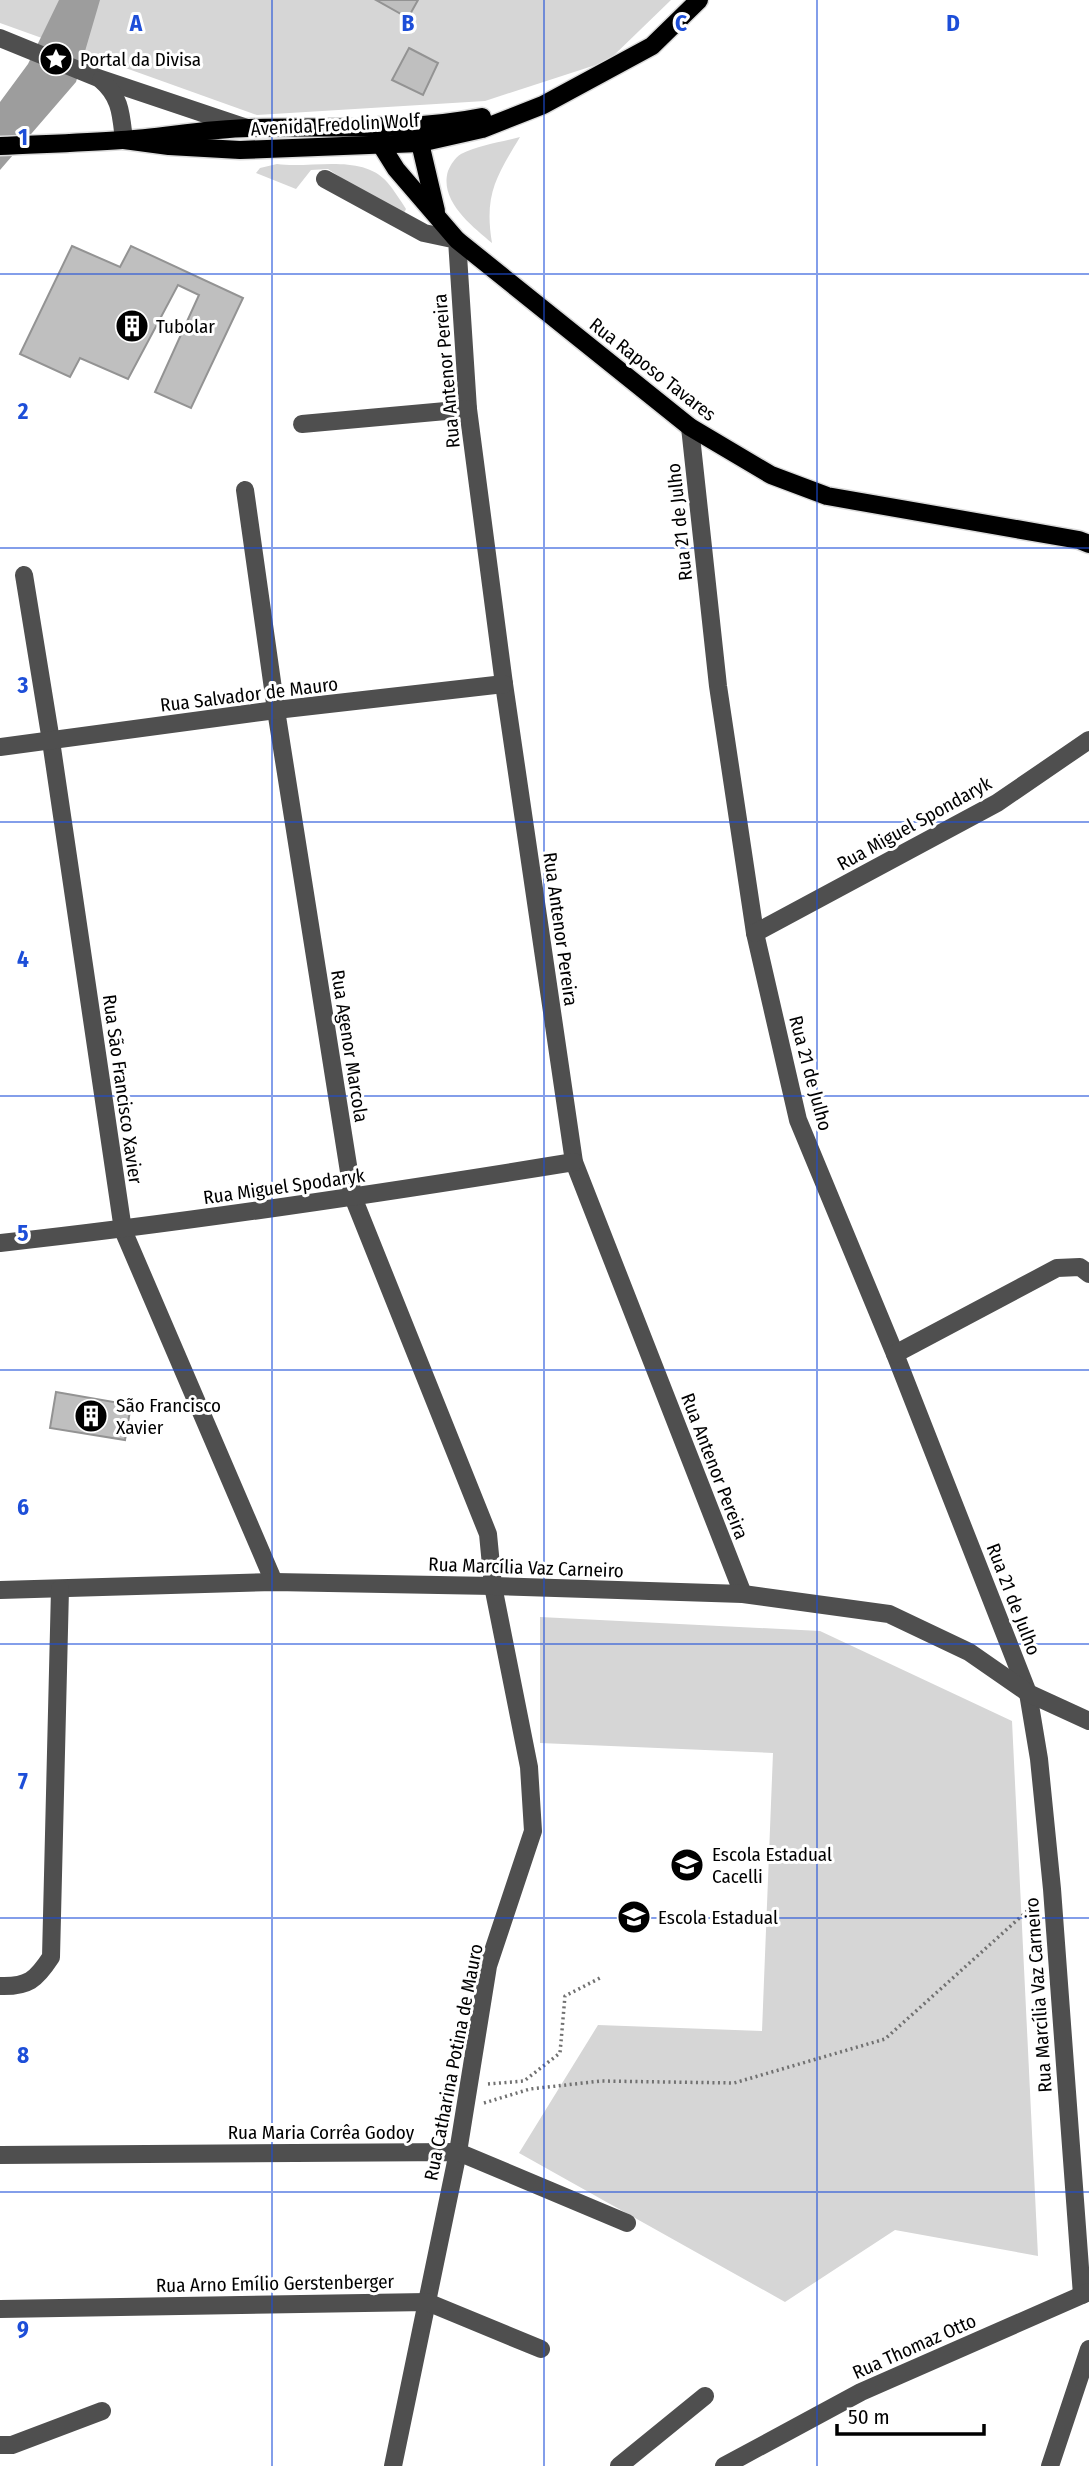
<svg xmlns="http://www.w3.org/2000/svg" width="1089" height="2466" font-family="'Fira Sans Condensed',sans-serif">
	<rect width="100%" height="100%" fill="#fff"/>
	<g fill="#d6d6d6">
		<path d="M 0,0 L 671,0 L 608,61 L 485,101 L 257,115 L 0,23 Z"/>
		<path d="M 520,137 C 496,177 484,195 492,243 C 472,226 439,201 448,171 C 451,164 455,158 461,154 C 478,145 502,142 520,137 Z"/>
		<path d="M 277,164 C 310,169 362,153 387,182 C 394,190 400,200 406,209 L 404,213 L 359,190 L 328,169 L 311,170 L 296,189 L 256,173 L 260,168 Z"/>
		<path d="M 540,1617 L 820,1631 L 1012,1721 L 1038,2256 L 895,2230 L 785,2302 L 519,2153 L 598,2025 L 762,2031 L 773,1753 L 540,1743 Z"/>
	</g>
	<path fill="#9d9d9d" d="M 59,0 L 100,0 L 76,82 L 0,170 L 0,102 L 28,64 Z"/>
	<g fill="#bfbfbf" stroke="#939393" stroke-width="2">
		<path d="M 376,0 L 418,0 L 408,18 Z"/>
		<path d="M 409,48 L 438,63 L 423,95 L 392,80 Z"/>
		<path d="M 72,246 L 120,267 L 131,246 L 243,298 L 191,408 L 155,392 L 199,295 L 178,285 L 128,379 L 80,358 L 70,377 L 20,354 Z"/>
		<path d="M 56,1392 L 131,1405 L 125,1440 L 50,1428 Z"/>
	</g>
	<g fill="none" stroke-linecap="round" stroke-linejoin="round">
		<defs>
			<g id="major">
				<path d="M 379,126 L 381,145 L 396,169 L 457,240 L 690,427 L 771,475 L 827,496 L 1079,540 L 1089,544"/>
				<path d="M 414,134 L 420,143 L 436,211"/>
				<path d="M 124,140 L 169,146 L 240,150 L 420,143 L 482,129 L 543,105 L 652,46 L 699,0"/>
				<path d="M 0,146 C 41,144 81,143 122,140 C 164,137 206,129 249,128 C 325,126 407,132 482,117"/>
			</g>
		</defs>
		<use href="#major" stroke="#dbdbdb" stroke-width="21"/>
		<g stroke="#717171" stroke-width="3.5" stroke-dasharray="2 3.5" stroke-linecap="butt">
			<path d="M 488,2084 L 524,2081 L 560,2053 L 565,1996 L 600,1978"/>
			<path d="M 484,2103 L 530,2089 L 601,2081 L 734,2083 L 885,2039 L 1035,1904"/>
		</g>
		<g stroke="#4f4f4f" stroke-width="18">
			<path d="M 0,38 L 98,78 L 247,128"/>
			<path d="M 101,80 C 121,97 121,115 124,140"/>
			<path d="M 325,179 L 424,233 L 457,240 L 468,409 L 504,684 L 574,1162 L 743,1594"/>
			<path d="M 302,424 L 468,409"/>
			<path d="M 690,427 L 718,686 L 755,933 L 798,1120 L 895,1354 L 1028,1693 L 1039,1759 L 1052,1889 L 1082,2295"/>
			<path d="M 245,490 L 276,710 L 353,1197 L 488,1534 L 493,1586 L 529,1767 L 533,1831 L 488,1966 L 458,2152 L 393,2466"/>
			<path d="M 24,575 L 51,741 L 123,1230 L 274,1582"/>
			<path d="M 0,747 L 276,710 L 504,684"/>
			<path d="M 755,933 L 997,803 L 1089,740"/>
			<path d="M 0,1243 C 192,1222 383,1193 574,1162"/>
			<path d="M 895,1354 L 1057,1268 L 1080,1267 L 1089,1274"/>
			<path d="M 0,1590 L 274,1582 L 493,1586 L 743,1594 L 889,1614 L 969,1652 L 1028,1693 L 1089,1721"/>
			<path d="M 0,1986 C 28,1987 36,1980 51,1957 L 60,1589"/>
			<path d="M 0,2155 L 458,2152 L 627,2223"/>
			<path d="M 0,2309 L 427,2302 L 541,2349"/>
			<path d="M 0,2445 L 12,2445 L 102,2411"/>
			<path d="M 619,2466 L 705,2396"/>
			<path d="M 724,2466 L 861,2392 L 1089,2292"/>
			<path d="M 1050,2466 L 1089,2349"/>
		</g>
		<use href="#major" stroke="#000" stroke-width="18"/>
	</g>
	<path fill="none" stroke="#1d4ed8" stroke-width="2" stroke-opacity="0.55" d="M 272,0 L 272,2466M 544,0 L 544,2466M 817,0 L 817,2466M 0,274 L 1089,274M 0,548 L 1089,548M 0,822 L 1089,822M 0,1096 L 1089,1096M 0,1370 L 1089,1370M 0,1644 L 1089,1644M 0,1918 L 1089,1918M 0,2192 L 1089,2192"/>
	<defs>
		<symbol id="sight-disc" viewBox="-11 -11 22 22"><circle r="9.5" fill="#000" stroke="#fff"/><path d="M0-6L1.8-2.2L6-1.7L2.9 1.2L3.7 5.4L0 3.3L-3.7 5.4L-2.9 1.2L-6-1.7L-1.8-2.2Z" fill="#fff"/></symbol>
		<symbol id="building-disc" viewBox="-11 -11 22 22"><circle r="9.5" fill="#000" stroke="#fff"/><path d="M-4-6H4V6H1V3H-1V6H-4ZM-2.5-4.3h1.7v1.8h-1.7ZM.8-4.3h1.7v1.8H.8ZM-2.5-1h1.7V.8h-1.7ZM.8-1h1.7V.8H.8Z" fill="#fff"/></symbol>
		<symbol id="school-disc" viewBox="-11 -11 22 22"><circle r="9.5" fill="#000" stroke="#fff"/><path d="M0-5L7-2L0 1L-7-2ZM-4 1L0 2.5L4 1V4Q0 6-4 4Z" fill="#fff"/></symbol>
	</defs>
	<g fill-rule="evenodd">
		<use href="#sight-disc" x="37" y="40" width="38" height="38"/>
		<use href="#building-disc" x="113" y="307" width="38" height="38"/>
		<use href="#building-disc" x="72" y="1397" width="38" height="38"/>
		<use href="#school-disc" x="668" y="1846" width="38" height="38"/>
		<use href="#school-disc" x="615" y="1898" width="38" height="38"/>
	</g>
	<g text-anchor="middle" stroke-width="6" stroke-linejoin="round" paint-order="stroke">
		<g font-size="19" fill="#000" stroke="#fff" text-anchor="start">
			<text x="80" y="66">Portal da Divisa</text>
			<text x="156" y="333">Tubolar</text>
			<text x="116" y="1412">São Francisco<tspan x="116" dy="22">Xavier</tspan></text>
			<text x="712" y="1861">Escola Estadual<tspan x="712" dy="22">Cacelli</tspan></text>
			<text x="658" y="1924">Escola Estadual</text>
		</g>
		<g font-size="19" fill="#000" stroke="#fff">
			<text transform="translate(335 124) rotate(-3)" y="7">Avenida Fredolin Wolf</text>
			<text transform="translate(653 369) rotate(38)" y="7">Rua Raposo Tavares</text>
			<text transform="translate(446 371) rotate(-95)" y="7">Rua Antenor Pereira</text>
			<text transform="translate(679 522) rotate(-96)" y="7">Rua 21 de Julho</text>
			<text transform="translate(249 694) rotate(-7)" y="7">Rua Salvador de Mauro</text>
			<text transform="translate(914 823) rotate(-29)" y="7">Rua Miguel Spondaryk</text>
			<text transform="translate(561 929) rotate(82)" y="7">Rua Antenor Pereira</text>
			<text transform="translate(350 1046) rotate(81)" y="7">Rua Agenor Marcola</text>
			<text transform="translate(811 1073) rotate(75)" y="7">Rua 21 de Julho</text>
			<text transform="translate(123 1089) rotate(82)" y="7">Rua São Francisco Xavier</text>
			<text transform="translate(284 1186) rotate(-8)" y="7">Rua Miguel Spodaryk</text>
			<text transform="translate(715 1466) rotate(69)" y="7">Rua Antenor Pereira</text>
			<text transform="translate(526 1567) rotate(2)" y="7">Rua Marcília Vaz Carneiro</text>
			<text transform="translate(1014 1599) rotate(69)" y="7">Rua 21 de Julho</text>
			<text transform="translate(1038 1995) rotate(-94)" y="7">Rua Marcília Vaz Carneiro</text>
			<text transform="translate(453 2062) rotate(-79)" y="7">Rua Catharina Potina de Mauro</text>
			<text x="321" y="2139">Rua Maria Corrêa Godoy</text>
			<text transform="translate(275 2283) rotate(-1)" y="7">Rua Arno Emílio Gerstenberger</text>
			<text transform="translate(914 2346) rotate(-24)" y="7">Rua Thomaz Otto</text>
		</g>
	</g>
	<g font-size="23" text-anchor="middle" font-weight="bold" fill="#1d4ed8" stroke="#fff" stroke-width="6" stroke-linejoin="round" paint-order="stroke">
		<text x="136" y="31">A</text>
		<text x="408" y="31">B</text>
		<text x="681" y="31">C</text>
		<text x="953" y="31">D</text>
		<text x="23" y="145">1</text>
		<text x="23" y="419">2</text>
		<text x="23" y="693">3</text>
		<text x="23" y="967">4</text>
		<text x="23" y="1241">5</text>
		<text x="23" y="1515">6</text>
		<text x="23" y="1789">7</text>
		<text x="23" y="2063">8</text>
		<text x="23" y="2337">9</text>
	</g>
	<path d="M837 2424v10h147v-10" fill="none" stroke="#000000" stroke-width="3.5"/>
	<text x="848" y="2424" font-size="21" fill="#000000" stroke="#ffffff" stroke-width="5" paint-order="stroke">50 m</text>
</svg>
